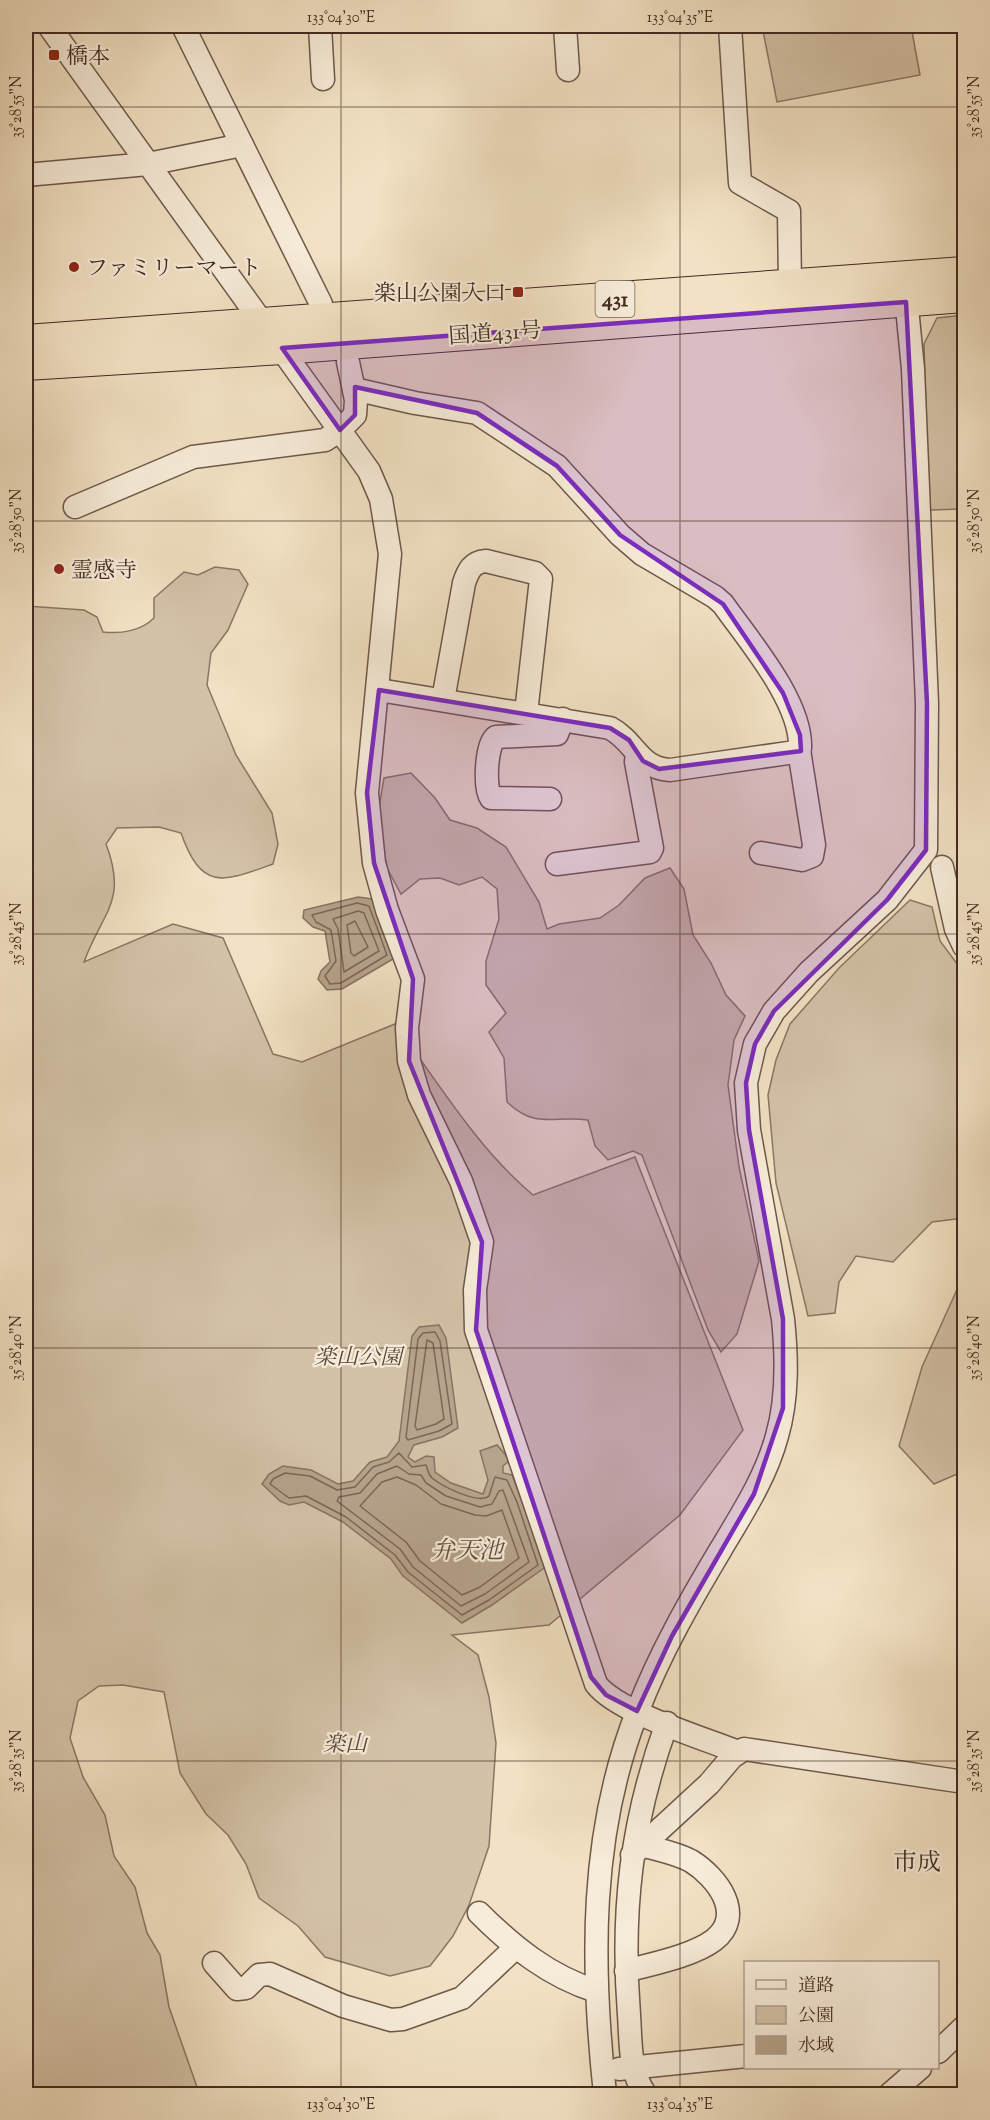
<svg xmlns="http://www.w3.org/2000/svg" width="990" height="2120" font-family="'Sorts Mill Goudy','Noto Serif JP',serif">
	<rect width="100%" height="100%" fill="#f2e1c4"/>
	<filter id="stains"><feTurbulence type="fractalNoise" baseFrequency=".00333" numOctaves="4"/><feColorMatrix values="0 0 0 0 .2 0 0 0 0 .09 0 0 0 0 .02 0 0 0 .5 -.17"/></filter>
	<radialGradient id="worn" r=".72"><stop offset=".6" stop-color="#630" stop-opacity="0"/><stop offset="1" stop-color="#630" stop-opacity=".3"/></radialGradient>
	<g fill="#d4c2a8" stroke="#8a7664" stroke-width="1.5">
		<path d="M 762,26 L 911,26 L 920,75 L 777,102 Z"/>
		<path d="M 964,315 L 964,509 L 929,510 L 924,344 L 937,318 Z"/>
		<path d="M 215,567 L 239,570 L 248,584 L 228,630 L 211,653 L 207,685 L 236,755 L 272,813 L 278,844 L 273,864 C 223,882 202,892 181,833 L 159,827 L 117,828 L 106,844 C 128,902 102,912 84,962 L 173,924 L 223,938 L 273,1054 L 302,1062 L 395,1024 C 438,1082 477,1148 533,1195 L 635,1157 L 743,1430 L 680,1515 L 549,1625 L 452,1635 L 478,1655 L 489,1697 L 496,1743 L 489,1846 L 469,1905 L 453,1936 L 430,1966 L 390,1976 L 325,1957 L 298,1926 L 259,1898 L 246,1864 L 228,1835 L 206,1814 L 180,1773 L 164,1692 L 123,1685 L 99,1686 L 78,1701 L 70,1738 L 83,1777 L 105,1815 L 114,1856 L 135,1887 L 147,1933 L 160,1955 L 169,2007 L 197,2087 L 211,2094 L 26,2094 L 26,606 L 84,610 L 97,617 L 103,632 C 121,634 141,631 154,618 L 154,598 L 184,572 L 198,575 Z"/>
		<path d="M 411,773 L 435,798 L 450,820 L 477,828 L 506,847 L 539,902 L 547,929 L 559,924 L 600,918 L 619,905 L 645,878 L 670,868 L 684,889 L 693,935 L 711,963 L 726,995 L 745,1016 L 734,1040 L 728,1085 L 739,1167 L 759,1261 L 737,1334 L 721,1352 L 708,1330 L 642,1155 L 633,1151 L 608,1160 L 595,1146 L 588,1120 C 552,1115 537,1130 507,1102 L 504,1058 L 489,1032 L 506,1013 L 486,985 L 486,961 L 499,919 L 497,889 L 482,877 L 459,885 L 440,878 L 420,879 L 401,894 L 387,868 L 378,813 L 384,778 Z"/>
		<path d="M 910,900 L 932,907 L 940,941 L 964,973 L 964,1218 L 932,1222 L 893,1262 L 856,1256 L 839,1282 L 835,1313 L 808,1316 L 776,1183 L 768,1095 L 776,1060 L 790,1024 L 839,968 Z"/>
		<path d="M 964,1274 L 964,1471 L 934,1484 L 899,1446 L 922,1367 Z"/>
	</g>
	<g fill="#b6a38c" stroke="#877361" stroke-width="1.5">
		<path d="M 358,897 L 372,899 L 393,951 L 393,959 L 342,989 L 327,990 L 318,979 L 321,971 L 330,962 L 325,931 L 313,927 L 303,918 L 304,910 Z"/>
		<path d="M 439,1325 L 446,1338 L 458,1428 L 442,1437 L 414,1445 L 408,1457 L 415,1462 L 426,1456 L 434,1457 L 435,1472 L 451,1483 L 483,1494 L 488,1480 L 480,1451 L 497,1445 L 510,1460 L 503,1466 L 503,1473 L 512,1475 L 547,1566 L 492,1605 L 462,1623 L 403,1576 L 391,1559 L 343,1522 L 304,1502 L 289,1505 L 280,1501 L 262,1484 L 269,1474 L 283,1466 L 311,1470 L 338,1484 L 353,1481 L 370,1462 L 387,1457 L 399,1441 L 412,1336 L 419,1327 Z"/>
	</g>
	<g fill="none" stroke-linecap="round" stroke-linejoin="round">
		<g stroke="#7c6656" stroke-width="1.5">
			<path d="M 357,903 L 369,906 L 387,955 L 341,983 L 330,984 L 325,976 L 336,961 L 331,930 L 316,922 L 312,915 Z"/>
			<path d="M 358,911 L 364,913 L 379,951 L 344,972 L 338,929 L 333,919 Z"/>
			<path d="M 355,921 L 368,947 L 354,956 L 351,953 L 347,925 Z"/>
			<path d="M 435,1332 L 440,1341 L 452,1424 L 439,1431 L 408,1440 L 406,1437 L 418,1339 L 423,1333 Z"/>
			<path d="M 427,1340 L 433,1343 L 444,1419 L 436,1424 L 417,1430 L 415,1426 Z"/>
			<path d="M 399,1453 L 412,1467 L 426,1465 C 428,1469 428,1474 432,1478 C 442,1486 478,1505 489,1496 L 495,1477 L 507,1480 L 517,1502 L 538,1565 L 489,1600 L 462,1615 L 408,1572 L 395,1555 L 346,1517 L 306,1496 L 289,1498 L 270,1484 L 273,1479 L 285,1473 L 310,1476 L 337,1490 L 355,1487 L 373,1467 L 389,1462 Z"/>
			<path d="M 397,1466 L 409,1474 L 421,1475 L 426,1483 L 446,1496 L 480,1507 L 492,1504 L 499,1491 L 503,1490 L 529,1562 L 485,1594 L 461,1606 L 413,1567 L 400,1549 L 337,1501 L 339,1497 L 360,1493 L 377,1474 Z"/>
			<path d="M 397,1477 L 416,1485 L 441,1504 L 475,1515 L 486,1516 L 502,1510 L 519,1558 L 480,1587 L 462,1595 L 420,1561 L 406,1542 L 360,1506 L 382,1482 Z"/>
		</g>
		<defs>
			<g id="minor">
				<path d="M 49,26 L 369,471 L 381,499 L 390,554 L 367,793 L 374,863 L 387,910 L 413,979 L 407,1028 L 409,1061 L 419,1095 L 461,1181 L 482,1242 L 475,1290 L 476,1330 L 596,1684 C 617,1712 703,1738 738,1752"/>
				<path d="M 183,26 L 321,304"/>
				<path d="M 320,26 L 323,79"/>
				<path d="M 565,26 L 568,70"/>
				<path d="M 730,26 L 740,183 L 789,211 L 790,287"/>
				<path d="M 26,175 L 148,164 L 242,145"/>
				<path d="M 354,389 L 415,403 L 477,413 L 557,466 L 620,535 L 642,554 L 715,597 L 723,604 C 749,641 802,702 800,748 L 795,752 L 670,770 C 638,768 636,742 610,728 L 379,690"/>
				<path d="M 75,507 L 193,457 L 325,440 L 340,430 L 355,415 L 356,400 L 348,362"/>
				<path d="M 443,700 L 464,583 C 468,571 472,562 486,561 L 535,573 L 541,579 L 526,713"/>
				<path d="M 550,799 L 491,798 C 484,788 486,744 496,737 L 557,734 L 563,719"/>
				<path d="M 761,853 L 802,860 L 812,856 L 814,845 L 799,750"/>
				<path d="M 557,864 L 650,852 L 652,848 L 636,762 L 637,754"/>
				<path d="M 942,867 L 956,929 L 964,946"/>
				<path d="M 632,1855 L 709,1784 L 732,1757 L 744,1749 L 964,1782"/>
				<path d="M 479,1913 C 513,1947 549,1976 596,1991"/>
				<path d="M 214,1963 L 237,1989 L 246,1988 L 259,1975 L 270,1974 L 343,2006 L 391,2020 L 403,2019 L 462,1998 L 515,1948"/>
				<path d="M 626,1971 C 651,1964 693,1956 714,1940 C 746,1915 717,1877 691,1861 C 676,1853 658,1850 642,1845"/>
				<path d="M 938,2052 L 964,2027"/>
				<path d="M 619,2069 L 746,2056"/>
				<path d="M 605,2094 C 591,1965 589,1833 638,1710 C 660,1653 690,1601 721,1549 C 743,1512 766,1477 777,1436 C 788,1398 787,1358 783,1319 L 749,1130 L 746,1083 L 755,1044 L 774,1011 L 809,972 L 887,900 L 926,850 L 927,703 L 913,369 L 905,287"/>
				<path d="M 645,2094 C 629,2070 631,2044 629,2015 C 621,1911 631,1822 667,1723"/>
				<path d="M 890,2094 L 920,2068"/>
			</g>
			<g id="highway">
				<path d="M 26,341 L 964,273"/>
				<path d="M 26,364 L 282,348 L 964,296"/>
			</g>
		</defs>
		<use href="#minor" stroke="#6d5849" stroke-width="25"/>
		<use href="#highway" stroke="#412a20" stroke-width="34"/>
		<use href="#minor" stroke="#f7ecd9" stroke-width="22"/>
		<use href="#highway" stroke="#f2e1c4" stroke-width="32"/>
	</g>
	<path fill="#7b2cbf" fill-opacity="0.2" stroke="#7b2cbf" stroke-width="4.5" stroke-linejoin="round" d="M 906,302 L 927,703 L 926,850 L 887,900 L 774,1011 L 755,1044 L 746,1083 L 749,1130 L 783,1319 L 783,1408 L 754,1494 L 672,1636 L 637,1711 L 606,1695 L 591,1677 L 476,1330 L 482,1242 L 409,1061 L 413,979 L 374,863 L 367,793 L 379,690 L 610,728 L 629,740 L 643,761 L 659,769 L 801,751 L 800,735 L 783,693 L 723,604 L 620,535 L 557,466 L 477,413 L 355,387 L 355,415 L 340,430 L 282,348 Z"/>
	<path fill="none" stroke="#412a20" stroke-width="1.5" stroke-opacity="0.45" d="M 341,26 L 341,2094M 680,26 L 680,2094M 26,107 L 964,107M 26,521 L 964,521M 26,934 L 964,934M 26,1348 L 964,1348M 26,1761 L 964,1761"/>
	<g fill="#8f2418" stroke="#f7ecd9" stroke-width="2">
		<rect x="48" y="49" width="12" height="12" rx="3"/>
		<circle cx="74" cy="267" r="6"/>
		<rect x="512" y="286" width="12" height="12" rx="3"/>
		<circle cx="59" cy="569" r="6"/>
	</g>
	<g text-anchor="middle" stroke-width="4.5" stroke-linejoin="round" paint-order="stroke">
		<rect fill="#f7ecd9" stroke="#786458" stroke-width="1.5" x="595.5" y="281" width="39" height="36" rx="4.5"/>
		<g font-size="21" font-weight="bold" fill="#412a20">
			<text x="615" y="306">431</text>
		</g>
		<g font-size="22" fill="#412a20" stroke="#f7ecd9" text-anchor="start">
			<text x="66" y="63">橋本</text>
			<text x="86" y="275">ファミリーマート</text>
			<text x="506" y="300" text-anchor="end">楽山公園入口</text>
			<text x="71" y="577">霊感寺</text>
		</g>
		<g font-size="22" fill="#412a20" stroke="#f7ecd9">
			<text transform="translate(495 332) rotate(-4)" y="8">国道431号</text>
		</g>
		<g font-size="22" font-style="italic" fill="#5e483b" stroke="#f7ecd9">
			<text x="358" y="1364">楽山公園</text>
			<text x="345" y="1751">楽山</text>
		</g>
		<g font-size="24" font-style="italic" fill="#644e40" stroke="#f7ecd9">
			<text x="467" y="1558">弁天池</text>
		</g>
		<g font-size="24" fill="#412a20" stroke="#f7ecd9">
			<text x="917" y="1870">市成</text>
		</g>
	</g>
	<rect width="990" height="2120" fill="none" stroke="#f2e1c4" stroke-width="66"/>
	<rect x="744" y="1961" width="195" height="108" fill="#f7ecd9" stroke="#ae9e8f" stroke-width="1.5"/>
	<rect x="756" y="1980" width="30" height="9" fill="#f7ecd9" stroke="#ae9e8f" stroke-width="1.5"/>
	<text x="798" y="1991" font-size="18" fill="#412a20">道路</text>
	<rect x="756" y="2006" width="30" height="18" fill="#d4c2a8" stroke="#ae9e8f" stroke-width="1.5"/>
	<text x="798" y="2021" font-size="18" fill="#412a20">公園</text>
	<rect x="756" y="2036" width="30" height="18" fill="#b6a38c" stroke="#ae9e8f" stroke-width="1.5"/>
	<text x="798" y="2051" font-size="18" fill="#412a20">水域</text>
	<rect x="33" y="33" width="924" height="2054" fill="none" stroke="#412a20" stroke-width="2"/>
	<g font-size="15" text-anchor="middle" fill="#412a20">
		<text x="341" y="22">133°04'30"E</text>
		<text x="680" y="22">133°04'35"E</text>
		<text transform="translate(16 107) rotate(-90)" y="5">35°28'55"N</text>
		<text transform="translate(974 107) rotate(-90)" y="5">35°28'55"N</text>
		<text transform="translate(16 521) rotate(-90)" y="5">35°28'50"N</text>
		<text transform="translate(974 521) rotate(-90)" y="5">35°28'50"N</text>
		<text transform="translate(16 934) rotate(-90)" y="5">35°28'45"N</text>
		<text transform="translate(974 934) rotate(-90)" y="5">35°28'45"N</text>
		<text transform="translate(16 1348) rotate(-90)" y="5">35°28'40"N</text>
		<text transform="translate(974 1348) rotate(-90)" y="5">35°28'40"N</text>
		<text transform="translate(16 1761) rotate(-90)" y="5">35°28'35"N</text>
		<text transform="translate(974 1761) rotate(-90)" y="5">35°28'35"N</text>
		<text x="341" y="2109">133°04'30"E</text>
		<text x="680" y="2109">133°04'35"E</text>
	</g>
	<rect width="100%" height="100%" filter="url(#stains)"/>
	<rect width="100%" height="100%" fill="url(#worn)"/>
</svg>
